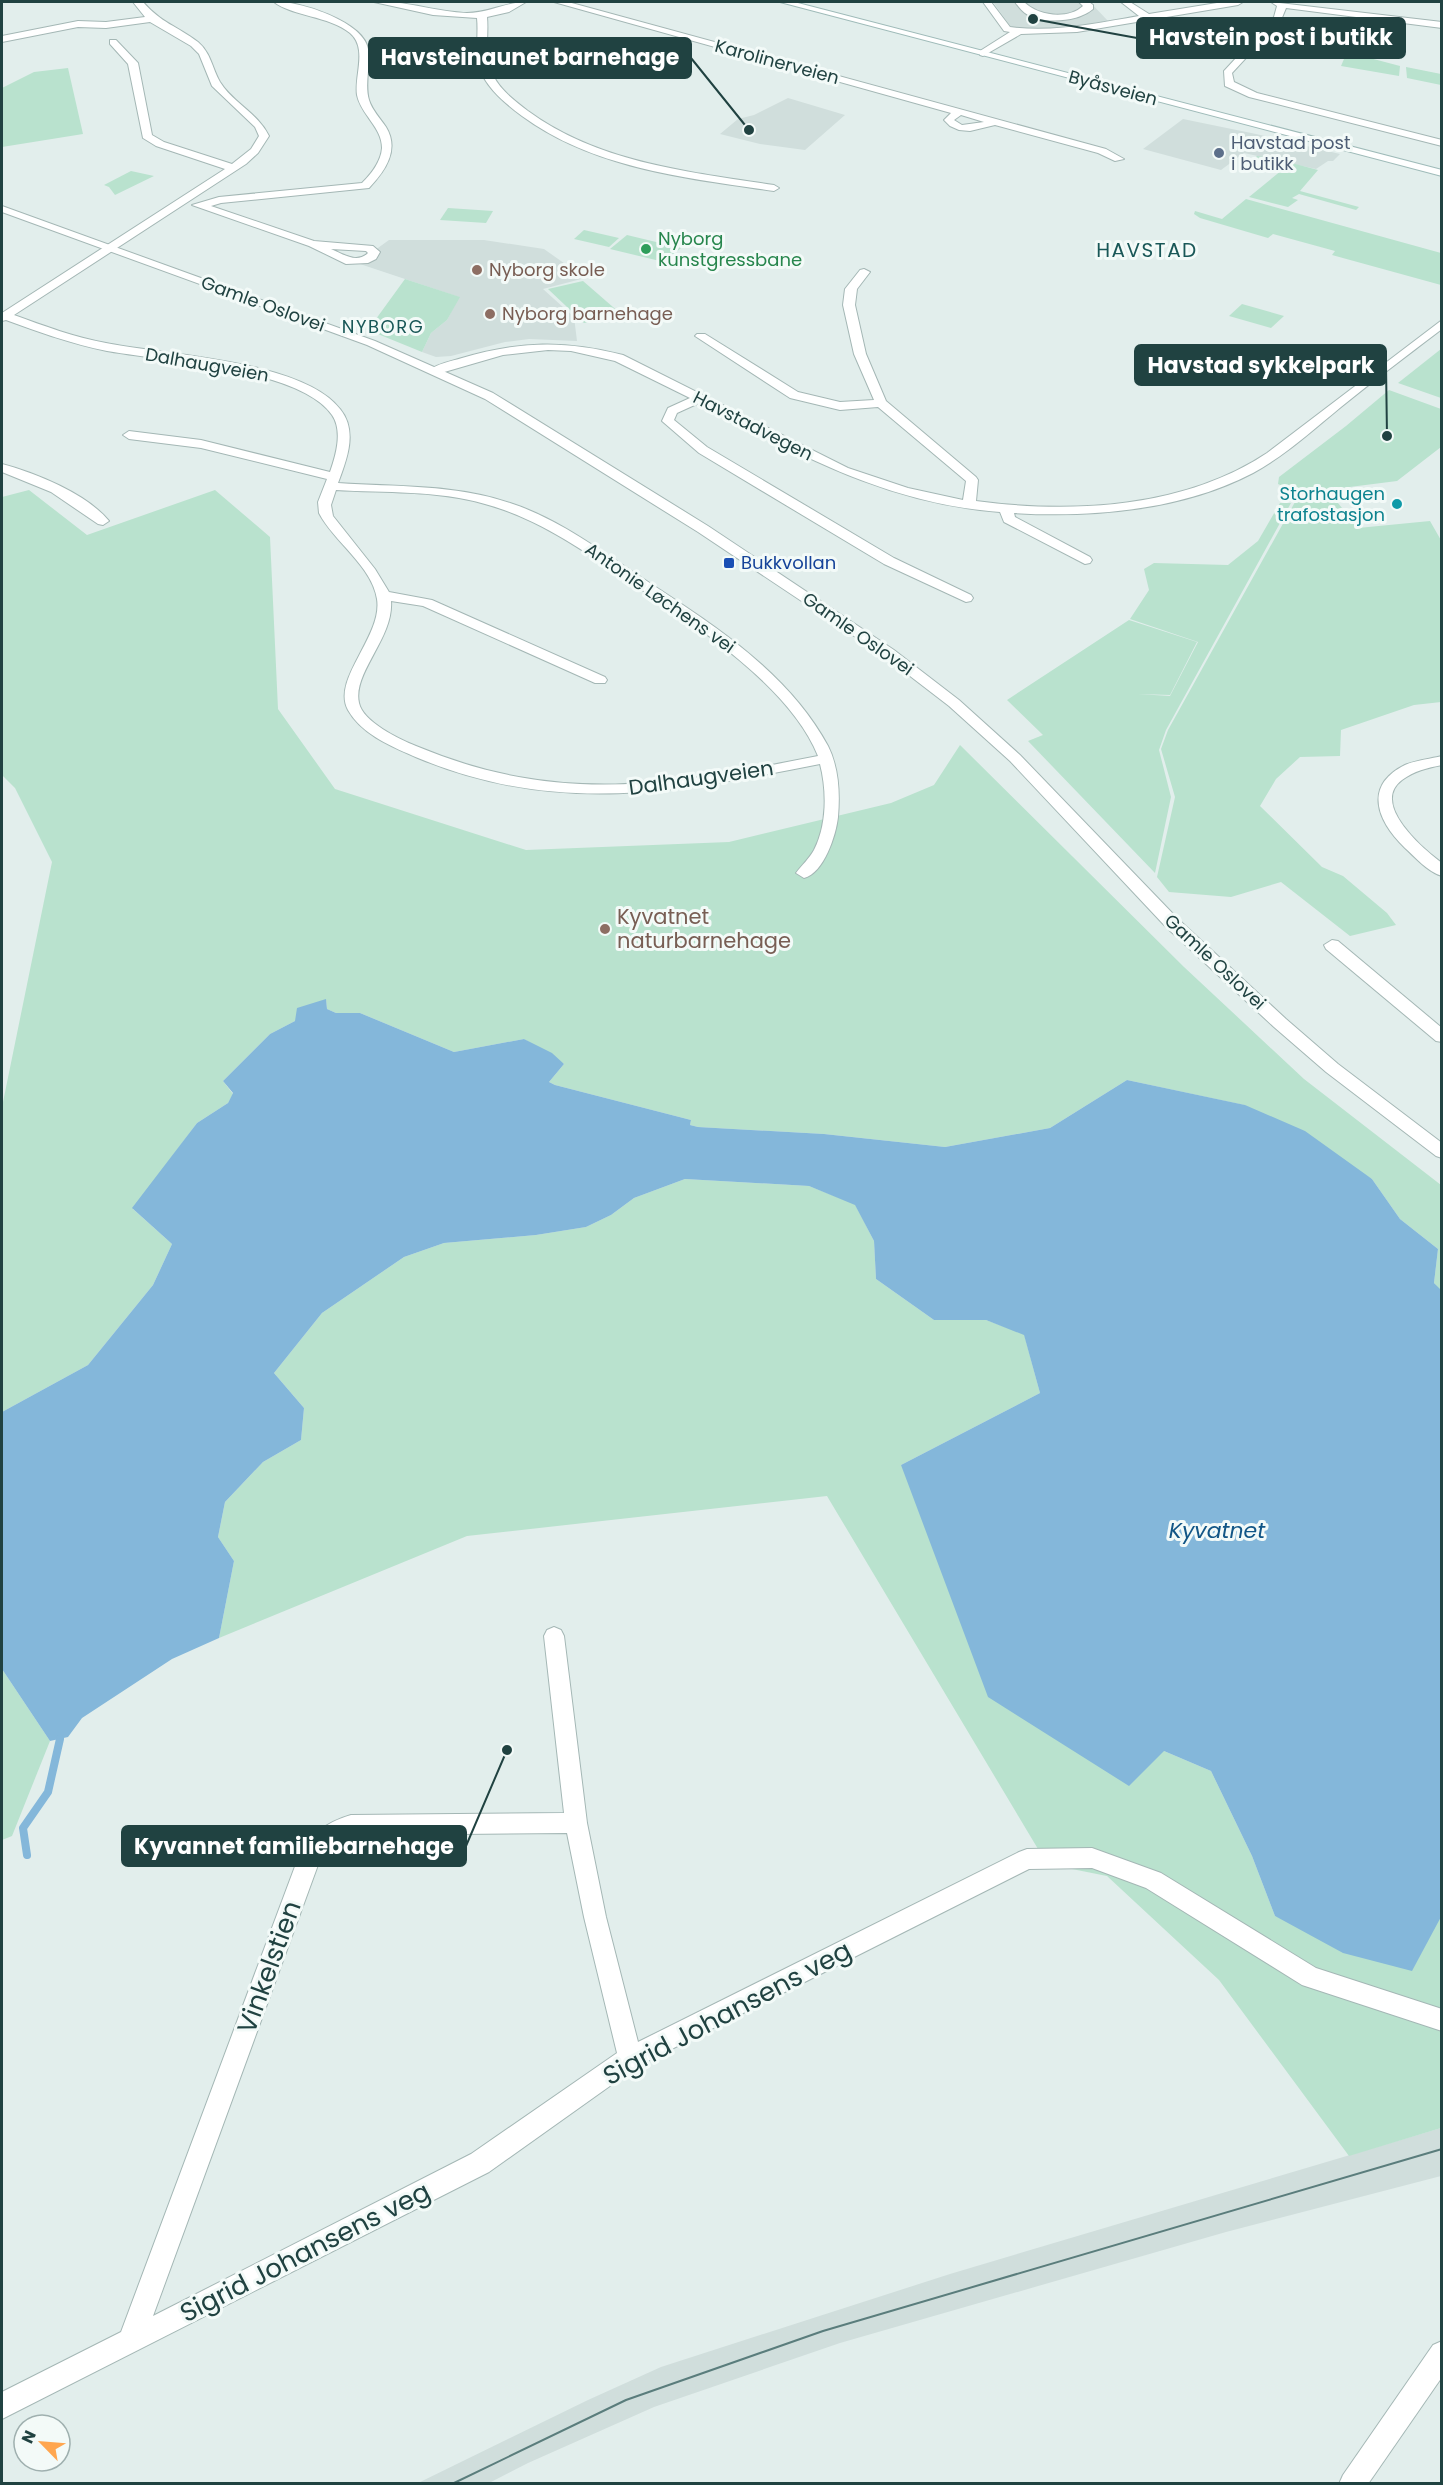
<svg xmlns="http://www.w3.org/2000/svg" width="1443" height="2485" font-family="Poppins,sans-serif">
	<rect width="100%" height="100%" fill="#e2eeec"/>
	<g fill="#d0dedc">
		<path d="M 993,2 L 1090,2 L 1108,21 L 1060,28 L 1016,28 L 1011,27 Z"/>
		<path d="M 788,98 L 845,115 L 805,150 L 760,144 L 720,134 L 738,119 L 754,115 Z"/>
		<path d="M 1183,119 L 1256,134 L 1340,154 L 1333,161 L 1328,161 L 1316,169 L 1244,153 L 1221,170 L 1143,149 Z"/>
		<path d="M 389,240 L 484,240 L 544,249 L 585,278 L 543,289 L 574,317 L 577,341 L 529,339 L 505,342 L 451,356 L 436,357 L 422,352 L 431,333 L 447,320 L 459,297 L 357,263 Z"/>
		<path d="M 1441,2128 L 1441,2176 L 1226,2232 L 840,2343 L 654,2407 L 528,2463 L 489,2483 L 416,2484 L 588,2400 L 661,2367 L 950,2274 Z"/>
	</g>
	<g fill="#b9e2ce">
		<path d="M 1347,52 L 1400,66 L 1399,76 L 1341,66 Z"/>
		<path d="M 1406,67 L 1441,74 L 1441,85 L 1407,78 Z"/>
		<path d="M 68,68 L 83,134 L 2,147 L 2,88 L 34,72 Z"/>
		<path d="M 1257,156 L 1273,158 L 1318,170 L 1300,191 L 1359,207 L 1356,210 L 1299,194 L 1292,198 L 1298,200 L 1288,207 L 1249,197 L 1282,170 L 1252,161 Z"/>
		<path d="M 131,171 L 154,176 L 115,195 L 109,187 L 104,185 Z"/>
		<path d="M 1246,199 L 1441,253 L 1441,285 L 1332,255 L 1335,251 L 1273,234 L 1268,238 L 1200,218 L 1194,214 L 1195,211 L 1222,219 Z"/>
		<path d="M 448,208 L 493,211 L 486,223 L 440,220 Z"/>
		<path d="M 584,230 L 619,238 L 609,247 L 574,239 Z"/>
		<path d="M 627,235 L 681,248 L 664,262 L 610,249 Z"/>
		<path d="M 405,279 L 460,297 L 447,320 L 431,333 L 422,352 L 368,330 Z"/>
		<path d="M 583,281 L 621,314 L 584,323 L 548,289 Z"/>
		<path d="M 1242,304 L 1284,316 L 1271,328 L 1229,316 Z"/>
		<path d="M 1441,349 L 1441,398 L 1398,383 Z"/>
		<path d="M 1389,390 L 1441,409 L 1441,447 L 1397,481 L 1318,491 L 1294,491 L 1278,484 L 1279,477 L 1346,426 Z"/>
		<path d="M 29,490 L 87,535 L 215,490 L 270,537 L 278,709 L 335,789 L 526,850 L 729,842 L 891,803 L 934,785 L 960,745 L 1184,967 L 1304,1079 L 1441,1185 L 1441,1291 L 1434,1283 L 1438,1249 L 1400,1219 L 1372,1179 L 1244,1105 L 1127,1080 L 1050,1128 L 945,1147 L 824,1134 L 698,1127 L 690,1125 L 691,1120 L 555,1085 L 549,1082 L 564,1064 L 524,1039 L 454,1052 L 360,1013 L 336,1013 L 327,1009 L 326,1000 L 295,1021 L 270,1034 L 223,1081 L 233,1094 L 228,1103 L 197,1123 L 133,1209 L 172,1244 L 153,1285 L 88,1365 L 2,1412 L 2,1107 L 52,862 L 15,788 L 2,775 L 2,497 Z"/>
		<path d="M 1334,498 L 1358,528 L 1430,521 L 1442,542 L 1441,702 L 1414,705 L 1341,730 L 1340,756 L 1300,757 L 1276,779 L 1260,806 L 1322,867 L 1343,876 L 1387,913 L 1396,925 L 1350,936 L 1281,882 L 1231,897 L 1169,892 L 1157,877 L 1175,797 L 1161,749 L 1168,730 L 1295,502 Z"/>
		<path d="M 1280,503 L 1291,503 L 1166,730 L 1159,750 L 1171,797 L 1155,873 L 1028,741 L 1043,735 L 1007,700 L 1129,620 L 1197,642 L 1170,695 L 1138,694 L 1170,696 L 1198,642 L 1130,619 L 1149,590 L 1144,569 L 1154,563 L 1228,565 L 1258,541 Z"/>
		<path d="M 685,1179 L 809,1186 L 855,1204 L 874,1241 L 876,1279 L 934,1320 L 986,1320 L 1024,1334 L 1040,1393 L 901,1465 L 1164,1751 L 1211,1771 L 1252,1856 L 1275,1916 L 1412,1970 L 1441,1915 L 1441,2128 L 1349,2156 L 1219,1980 L 1107,1876 L 1047,1864 L 827,1496 L 467,1536 L 219,1638 L 234,1561 L 218,1537 L 225,1502 L 263,1462 L 301,1440 L 304,1408 L 274,1373 L 322,1313 L 404,1257 L 444,1243 L 536,1235 L 586,1227 L 611,1215 L 634,1198 Z"/>
		<path d="M 2,1669 L 50,1741 L 12,1836 L 2,1840 Z"/>
	</g>
	<path fill="#84b7da" d="M 326,999 L 327,1009 L 336,1013 L 360,1013 L 454,1052 L 524,1039 L 552,1053 L 564,1064 L 549,1082 L 555,1085 L 691,1120 L 690,1125 L 698,1127 L 824,1134 L 945,1147 L 1050,1128 L 1127,1080 L 1245,1105 L 1305,1131 L 1372,1179 L 1400,1219 L 1438,1249 L 1434,1283 L 1442,1291 L 1442,1915 L 1412,1971 L 1343,1953 L 1275,1916 L 1252,1856 L 1211,1771 L 1164,1751 L 1129,1786 L 988,1697 L 901,1465 L 1040,1393 L 1024,1335 L 986,1320 L 934,1320 L 876,1279 L 874,1241 L 855,1205 L 809,1186 L 685,1179 L 634,1198 L 611,1215 L 586,1227 L 536,1235 L 444,1243 L 404,1257 L 322,1313 L 274,1373 L 304,1408 L 301,1440 L 263,1462 L 225,1502 L 218,1537 L 234,1561 L 219,1638 L 172,1659 L 82,1718 L 68,1737 L 50,1741 L 2,1669 L 2,1412 L 88,1365 L 153,1285 L 172,1244 L 132,1208 L 197,1123 L 228,1103 L 233,1093 L 223,1081 L 270,1034 L 295,1021 L 297,1008 Z"/>
	<g fill="none" stroke-linecap="round" stroke-linejoin="round">
		<path stroke="#84b7da" stroke-width="8" d="M 27,1855 L 23,1828 L 48,1792 L 60,1739"/>
		<defs>
			<g id="minor">
				<path d="M 133,2 L 143,2 C 161,23 177,26 198,42 C 211,53 212,68 220,82 C 233,103 258,113 269,136 L 258,153 L 246,164 L 14,315 C 44,326 74,337 106,343 C 165,355 302,360 340,409 C 358,431 347,459 338,483 C 396,487 454,484 510,503 C 554,517 594,546 633,572 C 704,619 786,668 828,746 C 839,768 840,793 838,817 C 836,835 824,873 804,878 L 796,873 C 802,865 809,859 814,850 C 827,825 827,791 820,764 C 679,792 557,816 418,758 C 393,747 362,735 348,710 C 331,679 383,636 377,599 C 372,566 334,542 319,513 L 318,502 L 327,479 L 201,448 L 129,439 L 123,435 L 129,431 L 201,440 L 330,472 C 336,455 343,431 332,415 C 300,368 161,361 107,351 C 72,344 39,332 6,320 L 2,321 L 2,313 L 225,169 L 156,146 L 143,138 L 128,64 L 110,44 L 110,40 L 116,40 L 138,63 L 152,135 L 164,142 L 232,164 L 251,149 L 259,136 L 255,127 L 212,86 L 199,54 L 191,46 L 150,22 L 106,28 L 78,27 L 2,42 L 2,36 L 78,21 L 106,22 L 145,17 ZM 336,490 C 385,493 437,490 485,504 C 540,519 587,553 633,584 C 694,624 790,686 818,756 C 671,785 559,806 416,746 C 399,739 363,722 359,703 C 352,673 394,638 391,601 L 423,606 L 595,683 L 605,683 L 607,680 L 605,677 L 432,600 L 389,592 L 375,569 L 333,516 L 331,505 Z"/>
				<path d="M 274,2 C 298,0 364,22 368,49 C 371,66 364,83 369,100 C 372,110 380,118 386,127 C 400,150 385,171 369,188 L 221,203 L 211,206 L 314,241 L 373,246 L 380,252 L 376,259 L 368,263 L 346,264 L 309,246 L 192,205 L 219,197 L 362,183 C 371,174 381,162 382,148 C 382,127 361,115 357,95 C 354,76 368,48 350,33 C 329,16 292,16 274,2 ZM 331,249 L 366,251 L 368,253 C 357,264 343,254 331,249 Z"/>
				<path d="M 374,2 C 404,0 436,12 467,13 C 489,13 506,2 526,2 L 509,12 L 487,17 C 489,36 483,57 493,75 C 500,90 515,101 528,111 C 599,163 689,172 774,185 L 779,188 L 774,191 C 687,178 594,169 522,116 C 506,104 489,90 481,72 C 474,55 479,36 477,18 L 433,15 Z"/>
				<path d="M 554,2 L 568,2 L 1106,149 L 1124,159 L 1115,161 L 1098,153 L 995,125 L 970,131 L 959,130 L 950,126 L 944,120 L 951,113 ZM 961,115 L 984,122 L 962,125 L 954,120 Z"/>
				<path d="M 983,2 L 991,2 L 1010,27 C 1053,33 1097,23 1139,16 L 1121,2 L 1130,2 L 1149,14 L 1223,2 L 1243,2 L 1238,5 L 1077,32 L 1021,34 L 983,56 L 980,55 L 980,51 L 1010,32 L 1004,31 Z"/>
				<path d="M 1015,2 L 1024,2 C 1038,16 1068,20 1083,6 L 1079,2 L 1089,2 L 1093,5 L 1093,9 C 1078,22 1045,24 1028,15 C 1022,12 1018,6 1015,2 Z"/>
				<path d="M 1271,2 L 1442,22 L 1442,28 L 1286,8 L 1281,20 L 1232,73 L 1234,82 L 1257,93 L 1442,140 L 1442,146 L 1249,97 L 1225,86 L 1224,71 L 1274,17 L 1277,6 Z"/>
				<path d="M 864,269 L 870,272 L 857,289 L 855,305 L 866,354 L 886,401 L 976,477 L 978,480 L 976,501 C 1073,514 1184,508 1267,453 L 1442,320 L 1442,329 C 1408,355 1374,380 1341,407 C 1313,430 1286,455 1253,473 C 1183,510 1092,518 1014,513 L 1015,517 L 1090,557 L 1092,560 L 1090,563 L 1085,564 L 1004,522 L 1000,512 C 883,503 801,454 699,403 L 677,413 L 674,420 L 707,447 L 894,558 L 971,595 L 973,598 L 971,601 L 966,602 L 884,564 L 699,453 L 662,421 L 668,408 L 690,398 L 615,361 L 571,351 L 548,350 L 503,355 L 434,375 L 428,371 C 436,364 452,361 462,358 C 520,341 565,340 623,355 L 848,468 L 908,488 L 963,500 L 966,481 L 878,407 L 840,410 L 790,398 L 695,336 L 697,334 L 705,334 L 798,392 L 840,402 L 874,400 L 854,354 L 843,305 L 845,289 L 860,270 Z"/>
				<path d="M 2,464 C 36,473 87,494 109,521 L 103,525 L 98,524 L 51,492 L 2,472 Z"/>
				<path d="M 1442,756 L 1442,765 C 1427,768 1414,771 1402,780 C 1370,804 1423,849 1442,863 L 1442,876 C 1428,872 1415,857 1405,848 C 1377,821 1363,786 1405,765 C 1416,760 1430,759 1442,756 Z"/>
				<path d="M 1332,940 L 1338,941 L 1442,1028 L 1442,1042 L 1436,1041 L 1326,949 L 1324,945 Z"/>
				<path d="M 554,1627 L 561,1630 L 564,1636 L 587,1823 L 606,1917 L 638,2042 L 1019,1852 L 1027,1849 L 1092,1848 L 1161,1873 L 1316,1968 L 1442,2009 L 1442,2031 L 1302,1985 L 1146,1888 L 1092,1868 L 1029,1869 L 638,2066 L 489,2172 L 2,2419 L 2,2392 L 121,2332 L 297,1861 C 308,1836 324,1823 351,1815 L 564,1813 L 544,1636 L 547,1630 ZM 567,1833 L 584,1917 L 617,2053 L 471,2154 L 153,2316 L 318,1865 C 326,1851 335,1839 351,1835 Z"/>
				<path d="M 1442,2341 L 1442,2377 L 1368,2484 L 1339,2484 L 1343,2475 L 1433,2345 Z"/>
			</g>
			<path id="tertiary" d="M 2,206 L 375,341 L 493,393 L 708,526 L 894,650 L 959,700 L 1020,755 L 1178,919 L 1286,1019 L 1338,1064 L 1442,1143 L 1442,1158 L 1436,1156 L 1326,1072 L 1274,1027 L 1166,927 L 1010,761 L 949,706 L 884,656 L 698,532 L 485,399 L 367,345 L 2,212 Z"/>
			<path id="secondary" d="M 780,2 L 794,2 L 1442,170 L 1442,176 Z"/>
		</defs>
		<use href="#minor" stroke="#a4b7b5" stroke-width="2"/>
		<use href="#tertiary" stroke="#a4b7b5" stroke-width="2"/>
		<use href="#secondary" stroke="#9fbbb9" stroke-width="2"/>
		<use href="#minor" fill="#fff" fill-rule="evenodd"/>
		<use href="#tertiary" fill="#fff" fill-rule="evenodd"/>
		<use href="#secondary" fill="#fff" fill-rule="evenodd"/>
		<path stroke="#5a7d7c" stroke-width="2" d="M 452,2484 L 626,2400 L 823,2331 L 1442,2149"/>
	</g>
	<circle fill="#5c6f8a" stroke="#f3faf8" stroke-width="2" cx="1219" cy="153" r="6"/>
	<circle fill="#2e9e5b" stroke="#f3faf8" stroke-width="2" cx="646" cy="249" r="6"/>
	<g fill="#8d6e63" stroke="#f3faf8" stroke-width="2">
		<circle cx="477" cy="270" r="6"/>
		<circle cx="490" cy="314" r="6"/>
		<circle cx="605" cy="929" r="6"/>
	</g>
	<circle fill="#0f9aa8" stroke="#f3faf8" stroke-width="2" cx="1397" cy="504" r="6"/>
	<rect fill="#1a4fb4" stroke="#f3faf8" stroke-width="2" x="723" y="557" width="12" height="12" rx="3"/>
	<g text-anchor="middle" stroke-width="6" stroke-linejoin="round" paint-order="stroke">
		<g font-size="18" fill="#204241" stroke="#f3faf8">
			<text transform="translate(777 62) rotate(15)" y="6">Karolinerveien</text>
			<text transform="translate(1113 88) rotate(15)" y="6">Byåsveien</text>
			<text transform="translate(263 304) rotate(20)" y="6">Gamle Oslovei</text>
			<text transform="translate(207 365) rotate(10)" y="6">Dalhaugveien</text>
			<text transform="translate(753 426) rotate(27)" y="6">Havstadvegen</text>
			<text transform="translate(660 598) rotate(35)" y="6">Antonie Løchens vei</text>
			<text transform="translate(858 634) rotate(35)" y="6">Gamle Oslovei</text>
			<text transform="translate(1215 962) rotate(43)" y="6">Gamle Oslovei</text>
		</g>
		<g font-size="18" fill="#4e5e75" stroke="#f3faf8" text-anchor="start">
			<text x="1231" y="149">Havstad post<tspan x="1231" dy="21">i butikk</tspan></text>
		</g>
		<g font-size="18" fill="#27864d" stroke="#f3faf8" text-anchor="start">
			<text x="658" y="245">Nyborg<tspan x="658" dy="21">kunstgressbane</tspan></text>
		</g>
		<g font-size="18" fill="#785e54" stroke="#f3faf8" text-anchor="start">
			<text x="489" y="276">Nyborg skole</text>
			<text x="502" y="320">Nyborg barnehage</text>
		</g>
		<g font-size="18" letter-spacing="1.5" fill="#195757" stroke="#f3faf8">
			<text x="383" y="333">NYBORG</text>
		</g>
		<g font-size="18" fill="#0d838f" stroke="#f3faf8" text-anchor="end">
			<text x="1385" y="500">Storhaugen<tspan x="1385" dy="21">trafostasjon</tspan></text>
		</g>
		<g font-size="18" fill="#164399" stroke="#f3faf8" text-anchor="start">
			<text x="741" y="569">Bukkvollan</text>
		</g>
		<g font-size="20" letter-spacing="1.5" fill="#195757" stroke="#f3faf8">
			<text x="1147" y="257">HAVSTAD</text>
		</g>
		<g font-size="21" fill="#204241" stroke="#f3faf8">
			<text transform="translate(701 778) rotate(-8)" y="7">Dalhaugveien</text>
		</g>
		<g font-size="21" fill="#785e54" stroke="#f3faf8" text-anchor="start">
			<text x="617" y="924">Kyvatnet<tspan x="617" dy="24">naturbarnehage</tspan></text>
		</g>
		<g font-size="22" font-style="italic" fill="#125686" stroke="#f3faf8">
			<text x="1217" y="1538">Kyvatnet</text>
		</g>
		<g font-size="26" fill="#204241" stroke="#f3faf8">
			<text transform="translate(269 1967) rotate(-70)" y="9">Vinkelstien</text>
			<text transform="translate(727 2013) rotate(-28)" y="9">Sigrid Johansens veg</text>
			<text transform="translate(305 2252) rotate(-27)" y="9">Sigrid Johansens veg</text>
		</g>
	</g>
	<path fill="none" stroke="#204241" stroke-width="2" d="M1033 19L1137 38M749 130L691 58M1387 436L1386 365M507 1750L466 1846"/>
	<g fill="#204241" stroke="#f3faf8" stroke-width="2">
		<circle cx="1033" cy="19" r="6"/>
		<circle cx="749" cy="130" r="6"/>
		<circle cx="1387" cy="436" r="6"/>
		<circle cx="507" cy="1750" r="6"/>
	</g>
	<g fill="#204241" stroke="#204241" stroke-width="2">
		<rect x="1137" y="18" width="268" height="40" rx="6"/>
		<rect x="369" y="38" width="322" height="40" rx="6"/>
		<rect x="1135" y="345" width="251" height="40" rx="6"/>
		<rect x="122" y="1826" width="344" height="40" rx="6"/>
	</g>
	<g font-size="22" text-anchor="middle" font-weight="bold" fill="#fff">
		<text x="1271" y="45">Havstein post i butikk</text>
		<text x="530" y="65">Havsteinaunet barnehage</text>
		<text x="1261" y="373">Havstad sykkelpark</text>
		<text x="294" y="1854">Kyvannet familiebarnehage</text>
	</g>
	<rect width="1443" height="2485" fill="none" stroke="#204241" stroke-width="6"/>
	<g transform="translate(42 2443) rotate(295)"><circle r="28" fill="#f3faf8" stroke="#9fb0af" stroke-width="1.5"/>
	<path d="M0-4.5L10 22L0 15L-10 22Z" fill="#ffa64f"/>
	<text y="-9" font-size="16" font-weight="bold" text-anchor="middle" fill="#204241">N</text>
	</g>
</svg>
